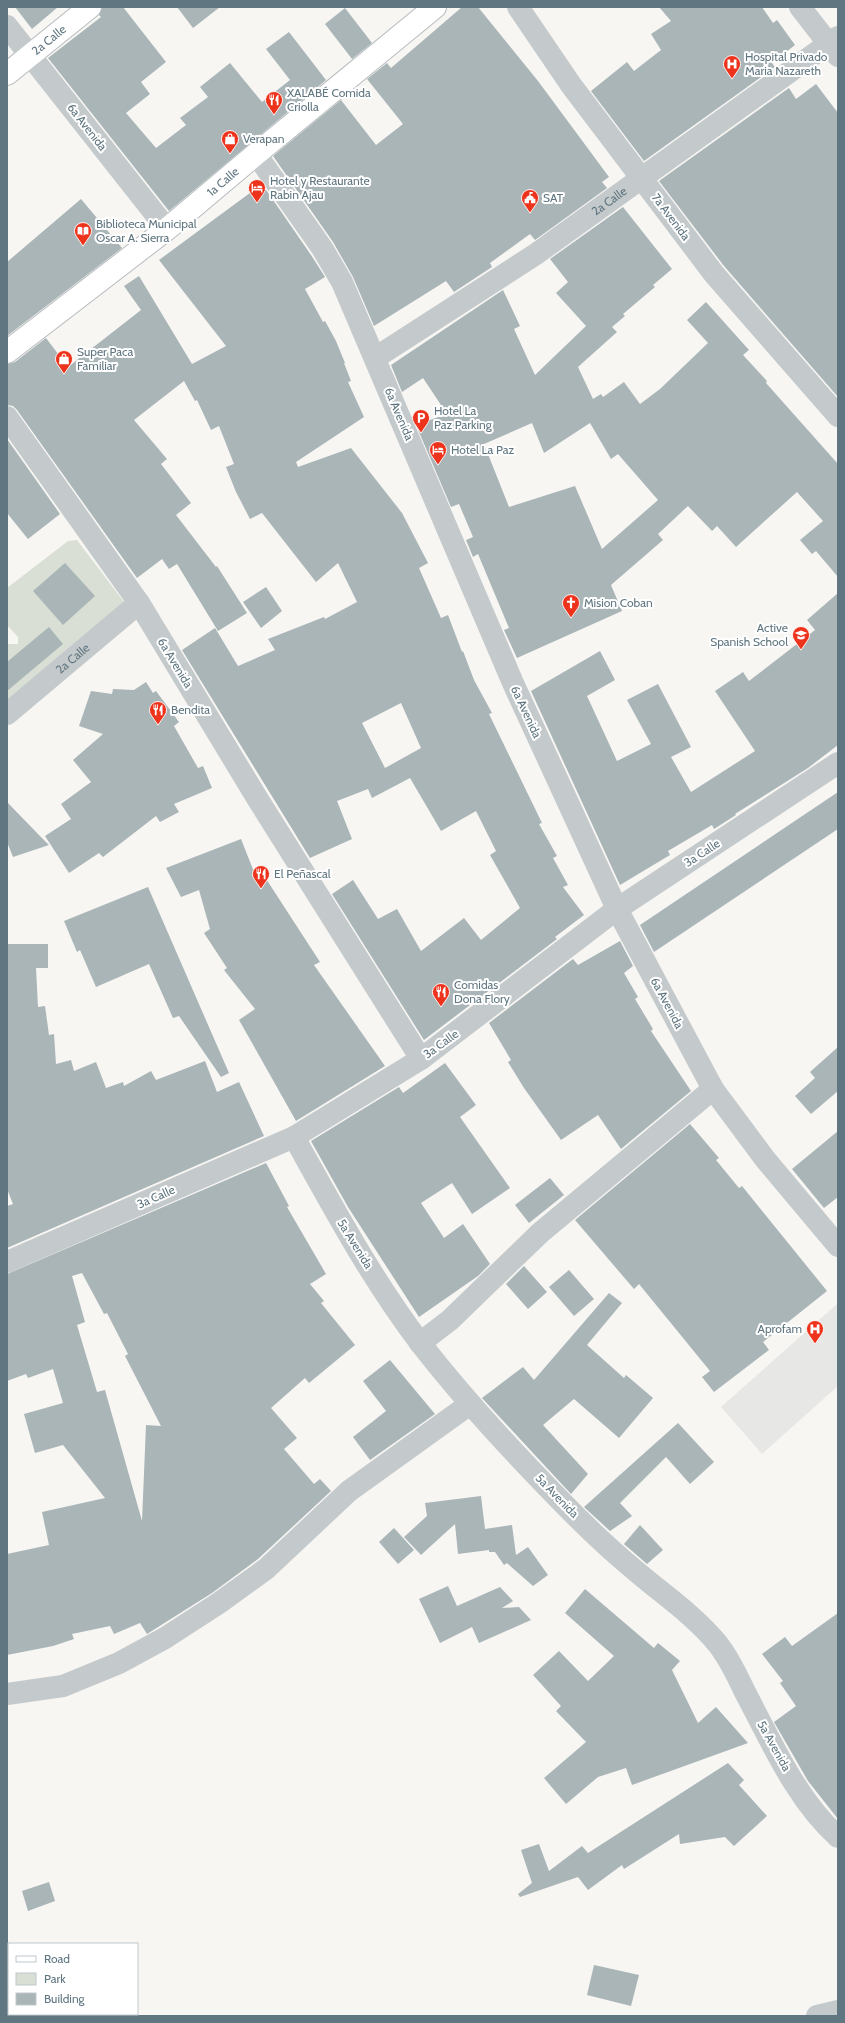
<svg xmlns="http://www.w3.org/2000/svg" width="845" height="2023" font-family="Cabin,sans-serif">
	<rect width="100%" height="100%" fill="#f7f6f3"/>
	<path fill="#e7e8e6" d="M 838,1303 L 838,1386 L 762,1454 L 721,1407 Z"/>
	<path fill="#d9dfd4" d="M 77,540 L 124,602 L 7,703 L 7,644 L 18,644 L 18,637 L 7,625 L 7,588 L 68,541 Z"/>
	<g fill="#aab5b8" fill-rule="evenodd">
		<path d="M 15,7 L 58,7 L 32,29 Z"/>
		<path d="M 102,7 L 123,7 L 166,62 L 141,82 L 150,94 L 126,113 L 156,148 L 186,125 L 180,118 L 208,97 L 200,87 L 230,63 L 262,102 L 290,80 L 266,49 L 289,32 L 326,80 L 169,211 L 48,58 L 101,17 L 99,15 Z"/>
		<path d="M 177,7 L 220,7 L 193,28 Z"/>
		<path d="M 462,7 L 478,7 L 538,81 L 609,177 L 602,182 L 607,188 L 535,240 L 530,234 L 490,263 L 492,267 L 454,292 L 446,281 L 374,326 L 353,277 L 333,242 L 273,156 L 341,100 L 376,145 L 403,124 L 367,79 L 387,63 L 391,68 Z"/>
		<path d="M 659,7 L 762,7 L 773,23 L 777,20 L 795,45 L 772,63 L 775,67 L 644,161 L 591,91 L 627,62 L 634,71 L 661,50 L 651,34 L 671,21 Z"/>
		<path d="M 345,8 L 372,43 L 352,59 L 325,24 Z"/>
		<path d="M 816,84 L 838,113 L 838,397 L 724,266 L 659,181 L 789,88 L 796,99 Z"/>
		<path d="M 262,184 L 311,255 L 325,277 L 305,289 L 323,322 L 325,321 L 336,341 L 345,363 L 344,363 L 351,381 L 348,382 L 364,417 L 296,462 L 298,467 L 351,448 L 402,513 L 428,563 L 419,568 L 441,618 L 448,615 L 462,652 L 463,651 L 474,680 L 492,713 L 489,714 L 542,823 L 539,824 L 557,856 L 553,858 L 568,885 L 563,887 L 584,915 L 555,937 L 557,939 L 424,1040 L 332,894 L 353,880 L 378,919 L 397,909 L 421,951 L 464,918 L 481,940 L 520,908 L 490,855 L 496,851 L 476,811 L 441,831 L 410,778 L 372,798 L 368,789 L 337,801 L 352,839 L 310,858 L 182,650 L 215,628 L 238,666 L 275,650 L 268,639 L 324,617 L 325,619 L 357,602 L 338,563 L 316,582 L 262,513 L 250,519 L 236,492 L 226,467 L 234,464 L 219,426 L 211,430 L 197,400 L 195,401 L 184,381 L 134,420 L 167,459 L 161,464 L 191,503 L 176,515 L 216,567 L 217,566 L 247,613 L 218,631 L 177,564 L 169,569 L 162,559 L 137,578 L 17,410 L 13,406 L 7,405 L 7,364 L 15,362 L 46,338 L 68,367 L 141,310 L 124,286 L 139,276 L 192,364 L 226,346 L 159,260 ZM 401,703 L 421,748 L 385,768 L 362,723 Z"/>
		<path d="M 81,199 L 122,248 L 7,336 L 7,262 Z"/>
		<path d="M 623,207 L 672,269 L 653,285 L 655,287 L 623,314 L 625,316 L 612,327 L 617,332 L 578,367 L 593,399 L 601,394 L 603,397 L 624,382 L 640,404 L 660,389 L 708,343 L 687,320 L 706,302 L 749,350 L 743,355 L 767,381 L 766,383 L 838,464 L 838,577 L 816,551 L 812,554 L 800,540 L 823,521 L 797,492 L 736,547 L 717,526 L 712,531 L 688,506 L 658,534 L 663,540 L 611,585 L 622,611 L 517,658 L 504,630 L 509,628 L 478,554 L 473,557 L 466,540 L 473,537 L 459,504 L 451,507 L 416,425 L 447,414 L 423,378 L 402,392 L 391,365 L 503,290 L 520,326 L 514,329 L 535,375 L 586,326 L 556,293 L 568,282 L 550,259 ZM 532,423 L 544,453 L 590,423 L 611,459 L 618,454 L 658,500 L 602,549 L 575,486 L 509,507 L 484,444 Z"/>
		<path d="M 7,439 L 60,514 L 28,539 L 7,513 Z"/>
		<path d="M 65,563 L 95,596 L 63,625 L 33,591 Z"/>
		<path d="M 266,587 L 282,611 L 261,628 L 243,602 Z"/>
		<path d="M 838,593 L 838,745 L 808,768 L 735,814 L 736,815 L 714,829 L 712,825 L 668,851 L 670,855 L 620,885 L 531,691 L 600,651 L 615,680 L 587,696 L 617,761 L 651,744 L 627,700 L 658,684 L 691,747 L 671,757 L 691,792 L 755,751 L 715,691 L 743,672 L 749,681 L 815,630 L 807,620 Z"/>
		<path d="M 49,627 L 63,644 L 7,691 L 7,662 Z"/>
		<path d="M 146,682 L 153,693 L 156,691 L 179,722 L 174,726 L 198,768 L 203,766 L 212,788 L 174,804 L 179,812 L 160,822 L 156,816 L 103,857 L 99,853 L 69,873 L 45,836 L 71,819 L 61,804 L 91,782 L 73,760 L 103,734 L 79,726 L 91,691 L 112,694 L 113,689 L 134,690 Z"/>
		<path d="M 838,792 L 838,829 L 654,952 L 640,925 Z"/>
		<path d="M 7,802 L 37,833 L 49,845 L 13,857 L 7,842 Z"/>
		<path d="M 241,839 L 254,872 L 259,868 L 320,962 L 314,965 L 385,1066 L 296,1121 L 239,1020 L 255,1009 L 224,970 L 227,968 L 204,933 L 210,929 L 199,890 L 181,897 L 166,868 Z"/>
		<path d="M 148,887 L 229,1073 L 221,1077 L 179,1016 L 173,1018 L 149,964 L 96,987 L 80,950 L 77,952 L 64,921 Z"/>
		<path d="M 620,941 L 633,966 L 624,973 L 638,997 L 635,999 L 653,1029 L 651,1031 L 691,1091 L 621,1149 L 598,1115 L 561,1140 L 524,1088 L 508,1062 L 511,1060 L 489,1023 L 573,959 L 578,965 Z"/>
		<path d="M 7,944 L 48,944 L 48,968 L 36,968 L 38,1007 L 45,1006 L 49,1035 L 54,1034 L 56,1064 L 71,1060 L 74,1071 L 96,1062 L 106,1088 L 123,1082 L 124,1086 L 151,1071 L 156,1080 L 205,1061 L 217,1092 L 239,1082 L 264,1136 L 7,1248 L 7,1206 L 13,1204 L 7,1189 Z"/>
		<path d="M 838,1047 L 838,1091 L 811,1114 L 795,1096 L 815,1078 L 810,1072 Z"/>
		<path d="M 445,1063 L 476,1105 L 460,1117 L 510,1188 L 472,1214 L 452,1183 L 421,1203 L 444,1238 L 463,1224 L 490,1264 L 478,1276 L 419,1317 L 348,1207 L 311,1141 L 399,1087 L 403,1093 Z"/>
		<path d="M 690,1124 L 719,1158 L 716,1160 L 739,1188 L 742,1186 L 827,1291 L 763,1342 L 769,1350 L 714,1392 L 702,1377 L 710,1371 L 639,1284 L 634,1289 L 575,1220 Z"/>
		<path d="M 838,1131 L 838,1197 L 824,1208 L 792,1169 Z"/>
		<path d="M 266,1163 L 289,1206 L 287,1207 L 326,1274 L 310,1284 L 324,1301 L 321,1303 L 355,1345 L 309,1383 L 305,1378 L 271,1408 L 297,1438 L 284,1449 L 314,1484 L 320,1479 L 331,1491 L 258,1559 L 212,1593 L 147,1634 L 140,1623 L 114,1634 L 110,1626 L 72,1634 L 74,1639 L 53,1646 L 7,1655 L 7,1554 L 49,1545 L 42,1512 L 105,1498 L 63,1445 L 35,1453 L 24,1414 L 63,1403 L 53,1369 L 28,1378 L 26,1374 L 7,1381 L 7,1274 ZM 82,1273 L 104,1314 L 107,1313 L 128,1354 L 125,1356 L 161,1426 L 146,1425 L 142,1521 L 105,1390 L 97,1392 L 77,1325 L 85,1322 L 72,1276 Z"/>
		<path d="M 550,1178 L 564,1195 L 529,1223 L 515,1205 Z"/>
		<path d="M 524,1266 L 547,1292 L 528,1309 L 506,1284 Z"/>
		<path d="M 569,1270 L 594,1299 L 574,1316 L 549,1287 Z"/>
		<path d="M 609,1293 L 622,1303 L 587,1345 L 624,1378 L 626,1375 L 653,1398 L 619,1438 L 574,1399 L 543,1425 L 588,1474 L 571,1494 L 482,1398 L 523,1367 L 534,1380 Z"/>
		<path d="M 390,1360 L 435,1414 L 370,1460 L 353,1437 L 386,1411 L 363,1381 Z"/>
		<path d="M 678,1423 L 714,1462 L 690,1484 L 666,1457 L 620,1503 L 632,1516 L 610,1531 L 584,1507 Z"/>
		<path d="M 481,1496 L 485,1529 L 512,1525 L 516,1555 L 528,1547 L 548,1575 L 533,1586 L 507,1563 L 504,1565 L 495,1552 L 489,1552 L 489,1550 L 458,1554 L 455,1524 L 421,1555 L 404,1537 L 427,1516 L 425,1503 Z"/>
		<path d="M 640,1525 L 663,1550 L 647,1564 L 624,1544 Z"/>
		<path d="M 394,1528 L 414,1550 L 398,1564 L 379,1542 Z"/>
		<path d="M 448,1586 L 457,1606 L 500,1587 L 513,1601 L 502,1608 L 519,1607 L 531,1620 L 479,1643 L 472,1627 L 440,1643 L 419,1599 Z"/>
		<path d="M 585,1589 L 654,1648 L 658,1643 L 680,1661 L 672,1670 L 698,1723 L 716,1707 L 748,1743 L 632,1785 L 626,1768 L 598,1777 L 566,1804 L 544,1778 L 586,1742 L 556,1711 L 561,1706 L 533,1675 L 559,1651 L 588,1681 L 614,1656 L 565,1613 Z"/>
		<path d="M 838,1613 L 838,1819 L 808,1781 L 774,1722 L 796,1706 L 780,1683 L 783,1681 L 762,1654 L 785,1637 L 792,1646 Z"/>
		<path d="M 728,1763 L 744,1780 L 739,1785 L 767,1816 L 734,1846 L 725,1837 L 680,1844 L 679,1834 L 624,1869 L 622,1865 L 588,1890 L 578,1877 L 520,1897 L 518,1894 L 532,1883 L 521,1850 L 539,1844 L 549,1871 L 582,1846 L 588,1853 Z"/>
		<path d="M 49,1882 L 55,1901 L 28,1911 L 22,1891 Z"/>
		<path d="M 594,1965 L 639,1975 L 631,2006 L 587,1995 Z"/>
	</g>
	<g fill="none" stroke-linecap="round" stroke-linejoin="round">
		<defs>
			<g id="major">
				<path id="s3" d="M 7,74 L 90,7"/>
				<path id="s4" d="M 7,352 L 167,229 L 256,154 L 435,7"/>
			</g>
		</defs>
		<use href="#major" stroke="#b7bcbf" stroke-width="24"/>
		<g stroke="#c4c9cb" stroke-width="22">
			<path d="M 518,7 L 571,85 L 714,274 L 838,416"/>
			<path d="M 800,7 L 838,56"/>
			<path d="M 7,26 L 167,229"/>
			<path d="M 256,154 L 322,248 L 342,282 L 513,683 L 617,909 L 713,1089 L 765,1159 L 838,1246"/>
			<path id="s1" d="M 375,358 L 536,254 L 838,37"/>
			<path d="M 7,417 L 139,603 L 257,798 L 421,1059"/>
			<path id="s2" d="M 7,714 L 139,603"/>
			<path d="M 294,1137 C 333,1207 372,1280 421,1344 C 463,1398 510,1449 558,1498 C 583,1524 609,1549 637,1572 C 664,1595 695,1616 717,1643 C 730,1659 737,1676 746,1694 C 772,1743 796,1799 838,1837"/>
			<path d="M 7,1262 L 294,1137 L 421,1059 L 617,909 L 838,763"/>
			<path d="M 420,1343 L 450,1320 L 540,1233 L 713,1089"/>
			<path d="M 7,1694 L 63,1686 L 119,1663 L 165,1638 L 219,1603 L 266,1569 L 349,1491 L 470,1404"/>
			<path d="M 817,2016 L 838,2011"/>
		</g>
		<use href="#major" stroke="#fff" stroke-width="22"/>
	</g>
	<defs>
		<symbol id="hospital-pin" viewBox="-11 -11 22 30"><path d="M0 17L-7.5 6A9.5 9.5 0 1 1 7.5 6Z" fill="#ee331c" stroke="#fff"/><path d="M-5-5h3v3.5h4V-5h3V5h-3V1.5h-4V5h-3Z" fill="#fff"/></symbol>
		<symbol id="restaurant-pin" viewBox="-11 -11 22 30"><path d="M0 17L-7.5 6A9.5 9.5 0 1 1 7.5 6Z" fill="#ee331c" stroke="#fff"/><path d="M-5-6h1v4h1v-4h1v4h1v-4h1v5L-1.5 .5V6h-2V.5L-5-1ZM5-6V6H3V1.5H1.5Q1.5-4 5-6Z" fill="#fff"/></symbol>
		<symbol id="shop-pin" viewBox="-11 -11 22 30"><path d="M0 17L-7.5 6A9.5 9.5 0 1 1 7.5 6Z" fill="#ee331c" stroke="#fff"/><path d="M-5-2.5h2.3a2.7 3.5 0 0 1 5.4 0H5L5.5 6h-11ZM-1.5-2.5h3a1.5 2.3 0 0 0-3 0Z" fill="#fff"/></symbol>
		<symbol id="hotel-pin" viewBox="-11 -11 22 30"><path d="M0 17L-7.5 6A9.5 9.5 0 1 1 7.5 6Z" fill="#ee331c" stroke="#fff"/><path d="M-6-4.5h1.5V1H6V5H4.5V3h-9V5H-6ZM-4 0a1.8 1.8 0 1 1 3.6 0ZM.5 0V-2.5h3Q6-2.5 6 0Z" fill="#fff"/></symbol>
		<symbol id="civic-pin" viewBox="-11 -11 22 30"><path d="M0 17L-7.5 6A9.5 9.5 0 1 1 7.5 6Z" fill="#ee331c" stroke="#fff"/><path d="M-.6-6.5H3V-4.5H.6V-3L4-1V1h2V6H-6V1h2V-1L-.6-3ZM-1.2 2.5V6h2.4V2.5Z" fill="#fff"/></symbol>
		<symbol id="library-pin" viewBox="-11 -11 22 30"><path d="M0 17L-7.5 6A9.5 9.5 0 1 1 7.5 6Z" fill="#ee331c" stroke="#fff"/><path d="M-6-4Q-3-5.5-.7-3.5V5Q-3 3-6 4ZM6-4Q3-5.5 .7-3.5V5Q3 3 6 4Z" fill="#fff"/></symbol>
		<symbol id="parking-pin" viewBox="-11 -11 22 30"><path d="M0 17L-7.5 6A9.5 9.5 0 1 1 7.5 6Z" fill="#ee331c" stroke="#fff"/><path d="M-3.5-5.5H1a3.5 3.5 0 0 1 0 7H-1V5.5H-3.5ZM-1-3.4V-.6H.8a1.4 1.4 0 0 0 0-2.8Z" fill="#fff"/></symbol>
		<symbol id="church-pin" viewBox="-11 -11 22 30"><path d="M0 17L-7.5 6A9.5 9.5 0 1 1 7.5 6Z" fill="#ee331c" stroke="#fff"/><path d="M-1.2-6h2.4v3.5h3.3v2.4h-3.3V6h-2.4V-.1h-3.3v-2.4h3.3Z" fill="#fff"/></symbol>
		<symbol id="school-pin" viewBox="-11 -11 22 30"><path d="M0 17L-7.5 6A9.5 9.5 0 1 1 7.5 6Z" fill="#ee331c" stroke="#fff"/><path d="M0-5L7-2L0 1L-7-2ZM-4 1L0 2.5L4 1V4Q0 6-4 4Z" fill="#fff"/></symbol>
	</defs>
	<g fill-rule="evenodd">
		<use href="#hospital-pin" x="722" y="54" width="20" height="27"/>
		<use href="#restaurant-pin" x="264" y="90" width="20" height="27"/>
		<use href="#shop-pin" x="220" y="129" width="20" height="27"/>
		<use href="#hotel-pin" x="247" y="178" width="20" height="27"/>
		<use href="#civic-pin" x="520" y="188" width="20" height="27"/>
		<use href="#library-pin" x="73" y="221" width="20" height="27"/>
		<use href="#shop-pin" x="54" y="349" width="20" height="27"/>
		<use href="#parking-pin" x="411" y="408" width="20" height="27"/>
		<use href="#hotel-pin" x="428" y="440" width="20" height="27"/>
		<use href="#church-pin" x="561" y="593" width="20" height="27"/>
		<use href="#school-pin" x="791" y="625" width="20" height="27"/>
		<use href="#restaurant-pin" x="148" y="700" width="20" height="27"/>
		<use href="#restaurant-pin" x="251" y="864" width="20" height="27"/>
		<use href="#restaurant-pin" x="431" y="982" width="20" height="27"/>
		<use href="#hospital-pin" x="805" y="1319" width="20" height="27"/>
	</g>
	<g text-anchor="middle" stroke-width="4" stroke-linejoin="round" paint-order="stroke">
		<g font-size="12" fill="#607680" stroke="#fff">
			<text dy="4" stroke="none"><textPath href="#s3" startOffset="54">2a Calle</textPath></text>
			<text transform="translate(87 127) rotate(52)" y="4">6a Avenida</text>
			<text dy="4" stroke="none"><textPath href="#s4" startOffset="275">1a Calle</textPath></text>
			<text dy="4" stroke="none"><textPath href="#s1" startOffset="282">2a Calle</textPath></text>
			<text transform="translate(671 217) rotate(53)" y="4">7a Avenida</text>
			<text transform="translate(399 414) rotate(67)" y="4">6a Avenida</text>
			<text dy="4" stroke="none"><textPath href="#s2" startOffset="86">2a Calle</textPath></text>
			<text transform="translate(175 663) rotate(59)" y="4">6a Avenida</text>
			<text transform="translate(526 712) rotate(65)" y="4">6a Avenida</text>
			<text transform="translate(702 853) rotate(-33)" y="4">3a Calle</text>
			<text transform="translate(667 1003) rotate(62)" y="4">6a Avenida</text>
			<text transform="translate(441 1044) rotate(-36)" y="4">3a Calle</text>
			<text transform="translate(156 1197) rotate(-24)" y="4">3a Calle</text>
			<text transform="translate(355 1244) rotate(58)" y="4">5a Avenida</text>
			<text transform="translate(557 1496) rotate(46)" y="4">5a Avenida</text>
			<text transform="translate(774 1746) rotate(61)" y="4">5a Avenida</text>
		</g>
		<g font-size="12" fill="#607680" stroke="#fff" text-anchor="start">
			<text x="745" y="61">Hospital Privado<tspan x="745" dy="14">Maria Nazareth</tspan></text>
			<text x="287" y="97">XALABÉ Comida<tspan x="287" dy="14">Criolla</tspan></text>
			<text x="243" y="143">Verapan</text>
			<text x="270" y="185">Hotel y Restaurante<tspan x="270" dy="14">Rabin Ajau</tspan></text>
			<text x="543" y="202">SAT</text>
			<text x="96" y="228">Biblioteca Municipal<tspan x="96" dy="14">Oscar A. Sierra</tspan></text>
			<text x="77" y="356">Super Paca<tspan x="77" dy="14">Familiar</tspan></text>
			<text x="434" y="415">Hotel La<tspan x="434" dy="14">Paz Parking</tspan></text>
			<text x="451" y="454">Hotel La Paz</text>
			<text x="584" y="607">Mision Coban</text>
			<text x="788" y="632" text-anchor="end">Active<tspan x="788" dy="14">Spanish School</tspan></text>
			<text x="171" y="714">Bendita</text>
			<text x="274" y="878">El Peñascal</text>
			<text x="454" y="989">Comidas<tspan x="454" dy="14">Dona Flory</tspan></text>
			<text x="802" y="1333" text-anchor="end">Aprofam</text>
		</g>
	</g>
	<rect width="845" height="2023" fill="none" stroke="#607680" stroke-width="16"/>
	<rect x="8" y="1943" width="130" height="72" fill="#ffffff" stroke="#bfc8cc"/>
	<rect x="16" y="1956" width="20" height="6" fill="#ffffff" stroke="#bfc8cc"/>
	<text x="44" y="1963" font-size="12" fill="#607680">Road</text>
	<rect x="16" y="1973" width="20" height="12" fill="#d9dfd4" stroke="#bfc8cc"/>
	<text x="44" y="1983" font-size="12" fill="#607680">Park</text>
	<rect x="16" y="1993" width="20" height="12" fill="#aab5b8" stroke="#bfc8cc"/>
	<text x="44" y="2003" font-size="12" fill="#607680">Building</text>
</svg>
